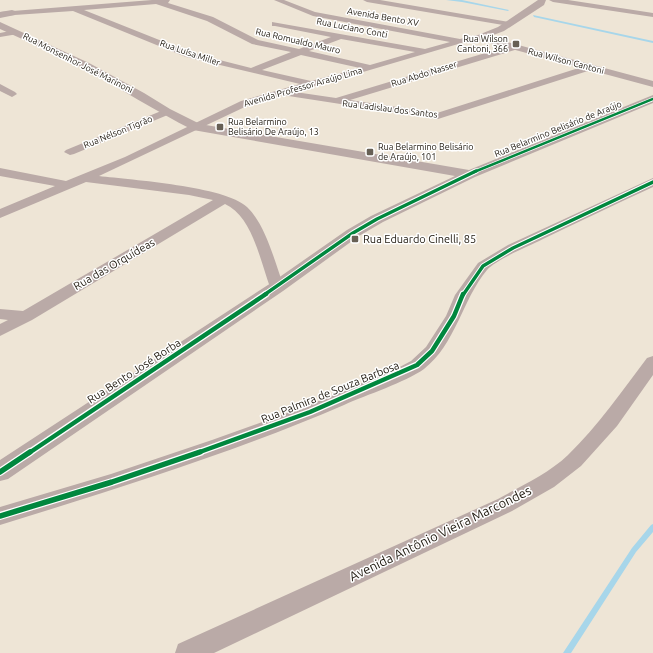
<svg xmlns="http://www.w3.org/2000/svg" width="653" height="653" font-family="Ubuntu,sans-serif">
	<rect width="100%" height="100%" fill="#eee5d6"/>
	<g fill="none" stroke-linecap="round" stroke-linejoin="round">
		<g fill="#a7d6ea" fill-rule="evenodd">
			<path d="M 446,0 L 462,0 L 509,10 L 508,11 L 462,2 Z"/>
			<path d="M 533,15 L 653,41 L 653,43 L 534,17 Z"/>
			<path d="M 653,524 L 653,532 L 636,552 L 571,653 L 563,653 L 632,548 L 651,525 Z"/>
		</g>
		<g fill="#baaaa7" fill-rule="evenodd">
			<path d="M 152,0 L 170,0 L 168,3 L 213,17 L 258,40 L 299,49 L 331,37 L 275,26 L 272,26 L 272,22 L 425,49 L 450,42 L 313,16 L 274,0 L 284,0 L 315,12 L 460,39 L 478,35 L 482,37 L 295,92 L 336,98 L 512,45 L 518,45 L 518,49 L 350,100 L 437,113 L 588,65 L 591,64 L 596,67 L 594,69 L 438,119 L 282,95 L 249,105 L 99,176 C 132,180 225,186 247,207 C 266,225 275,263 284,287 L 282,290 L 272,290 L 270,287 C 260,260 252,216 225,204 L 32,320 L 0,336 L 0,324 L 8,320 L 0,319 L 0,309 L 23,311 L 213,200 L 189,195 L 86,182 L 0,218 L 0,209 L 55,186 L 0,176 L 0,168 L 66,181 L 125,157 L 241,101 L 300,84 L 186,57 L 73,11 L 0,16 L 0,12 ZM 156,4 L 207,21 L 252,44 L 291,52 L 251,68 L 192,53 L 84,10 ZM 341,39 L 415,52 L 370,65 L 309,51 ZM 301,55 L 360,68 L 311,81 L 262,70 Z"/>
			<path d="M 363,0 L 380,0 L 509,22 L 513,24 L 509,26 L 367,2 Z"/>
			<path d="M 549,0 L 568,0 L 653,13 L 653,17 L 553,2 Z"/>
			<path d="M 15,30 L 19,32 L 18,34 L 0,37 L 0,33 Z"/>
			<path d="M 0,84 L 15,92 L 17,94 L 12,97 L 0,91 Z"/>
			<path d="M 166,109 L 171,112 L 170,114 L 74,154 L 70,155 L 64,152 L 66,150 Z"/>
			<path d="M 653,178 L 653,187 C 616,204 580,221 543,239 C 529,246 497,259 487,270 C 462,300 456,344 424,369 C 406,382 366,395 344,405 C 233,453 116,489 0,525 L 0,507 L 111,474 L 212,440 L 304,407 L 396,369 L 411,361 L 426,347 L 446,316 L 455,295 L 478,263 L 508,245 Z"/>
			<path d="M 653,356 L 653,375 L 617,426 L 581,466 L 554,487 L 512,511 L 214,653 L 175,653 L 178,644 L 498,499 C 521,486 548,474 568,455 C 598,426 622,391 647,358 Z"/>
		</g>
		<g fill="#baaaa7" fill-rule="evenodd">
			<path d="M 538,0 L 546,0 L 544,5 L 504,31 L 488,37 L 653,81 L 653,87 L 475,39 L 473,37 L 498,27 Z"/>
			<path d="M 12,10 L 15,11 L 15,15 L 0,18 L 0,12 Z"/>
			<path d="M 0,22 L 89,63 L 144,93 L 170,109 L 200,124 L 469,170 L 653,95 L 653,103 L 475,177 L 383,222 L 359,236 L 283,291 L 8,479 L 0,481 L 0,460 L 271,283 L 347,230 L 371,216 L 455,176 L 193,130 C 155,111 120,88 83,68 C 56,54 28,42 0,29 Z"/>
		</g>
		<defs>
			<path id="cycleway-far3" d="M 474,172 L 653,99"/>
			<g id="cycleway-far2">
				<path d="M 264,295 L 353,233 L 377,219 L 476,171"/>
				<path d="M 463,295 L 483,266 L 513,248 L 653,182"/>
			</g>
			<g id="cycleway-far1">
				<path d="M 29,453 L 266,294"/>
				<path d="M 197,453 L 310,412 L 417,365 L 432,351 L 454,316 L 463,294"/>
			</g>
			<g id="cycleway">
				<path d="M 0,472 L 30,452"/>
				<path d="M 0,516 L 112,482 L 200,452"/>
			</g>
		</defs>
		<use href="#cycleway-far3" stroke="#fff" stroke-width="4"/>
		<use href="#cycleway-far2" stroke="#fff" stroke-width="5.5"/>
		<use href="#cycleway-far1" stroke="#fff" stroke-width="7"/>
		<use href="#cycleway" stroke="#fff" stroke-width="8"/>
		<use href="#cycleway-far3" stroke="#00873e" stroke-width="2.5"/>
		<use href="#cycleway-far2" stroke="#00873e" stroke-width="3.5"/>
		<use href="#cycleway-far1" stroke="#00873e" stroke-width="4.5"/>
		<use href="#cycleway" stroke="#00873e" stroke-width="5.5"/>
	</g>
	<g fill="#676055" stroke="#fff" stroke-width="1.5">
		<rect x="512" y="40" width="8" height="8" rx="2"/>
		<rect x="216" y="123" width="8" height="8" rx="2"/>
		<rect x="366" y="148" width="8" height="8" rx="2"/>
		<rect x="351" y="235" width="8" height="8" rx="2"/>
	</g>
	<g text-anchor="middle" stroke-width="3" stroke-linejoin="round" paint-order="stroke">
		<g font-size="9" fill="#1f190f" stroke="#fff">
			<text transform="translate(383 17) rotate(10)" y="3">Avenida Bento XV</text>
			<text transform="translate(352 28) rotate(11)" y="3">Rua Luciano Conti</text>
			<text transform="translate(298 41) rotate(13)" y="3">Rua Romualdo Mauro</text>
			<text transform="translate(190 53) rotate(19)" y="3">Rua Luísa Miller</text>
			<text transform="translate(566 61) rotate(15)" y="3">Rua Wilson Cantoni</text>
			<text transform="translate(78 63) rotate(27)" y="3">Rua Monsenhor José Marinoni</text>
			<text transform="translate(424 74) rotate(-17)" y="3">Rua Abdo Nasser</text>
			<text transform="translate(303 87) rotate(-16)" y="3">Avenida Professor Araújo Lima</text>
			<text transform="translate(390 109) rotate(7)" y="3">Rua Ladislau dos Santos</text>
			<text transform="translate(558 129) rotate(-22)" y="3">Rua Belarmino Belisário de Araújo</text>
			<text transform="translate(118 132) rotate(-22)" y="3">Rua Nélson Tigrão</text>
		</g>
		<g font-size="9" fill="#1f190f" stroke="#fff" text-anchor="start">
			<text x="508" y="42" text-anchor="end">Rua Wilson<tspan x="508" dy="10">Cantoni, 366</tspan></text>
			<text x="228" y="125">Rua Belarmino<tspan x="228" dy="10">Belisário De Araújo, 13</tspan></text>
			<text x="378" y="150">Rua Belarmino Belisário<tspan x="378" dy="10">de Araújo, 101</tspan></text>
		</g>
		<g font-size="11" fill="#1f190f" stroke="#fff" text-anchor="start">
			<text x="363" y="243">Rua Eduardo Cinelli, 85</text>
		</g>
		<g font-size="11" fill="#1f190f" stroke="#fff">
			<text transform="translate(114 264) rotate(-30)" y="4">Rua das Orquídeas</text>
			<text transform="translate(134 371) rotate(-33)" y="4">Rua Bento José Borba</text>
			<text transform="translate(330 392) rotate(-22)" y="4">Rua Palmira de Souza Barbosa</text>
		</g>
		<g font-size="13" fill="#1f190f" stroke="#fff">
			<text transform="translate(440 533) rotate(-26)" y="5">Avenida Antônio Vieira Marcondes</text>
		</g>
	</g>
</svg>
